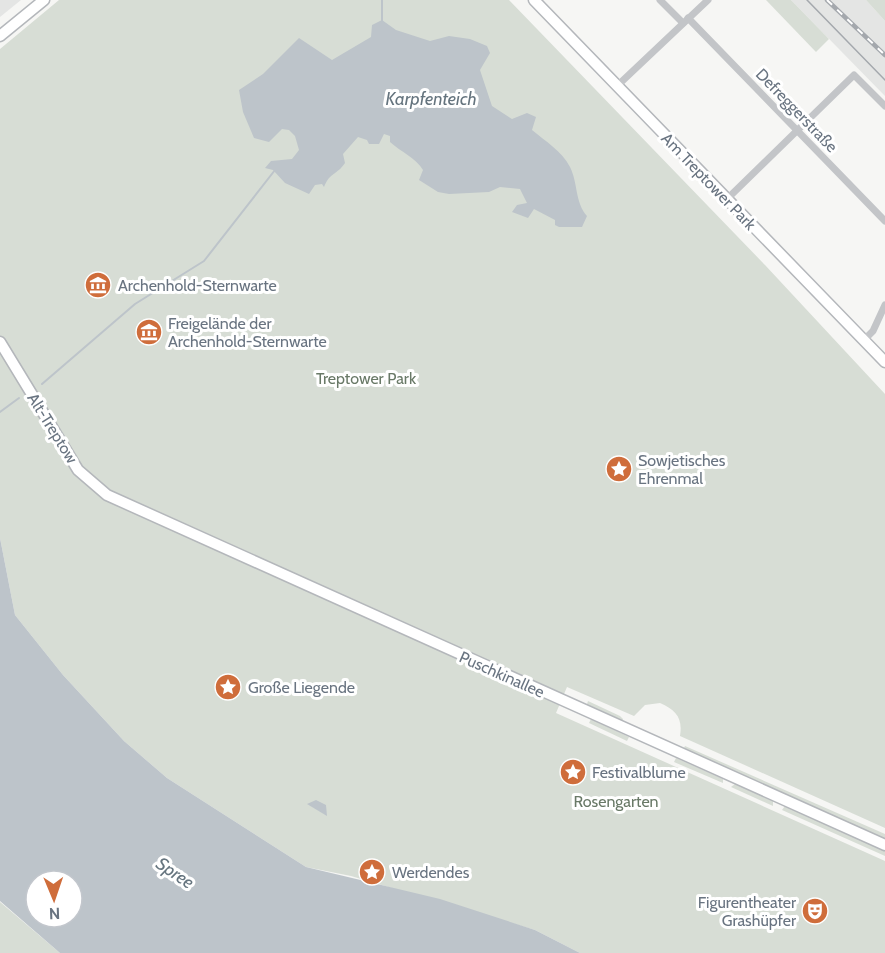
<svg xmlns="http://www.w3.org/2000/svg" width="885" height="953" font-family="Cabin,sans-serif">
	<rect width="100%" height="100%" fill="#f6f6f4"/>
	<g fill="#e4e5e4">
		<path d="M 0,0 L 21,0 L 0,17 Z"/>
		<path d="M 791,0 L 866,0 L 885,21 L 885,96 Z"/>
	</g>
	<g fill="#d7ddd5">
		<path d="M 59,0 L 509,0 L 765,265 L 885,394 L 885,828 L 680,736 C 683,718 676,710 660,703 L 645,705 L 634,716 L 567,687 L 556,713 L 885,861 L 885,953 L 580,953 L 535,930 L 351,876 L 306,867 L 167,778 L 124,741 L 63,675 L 15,615 L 0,538 L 0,49 Z"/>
		<path d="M 766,0 L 791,0 L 829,39 L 816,52 Z"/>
		<path d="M 866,0 L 885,0 L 885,21 Z"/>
		<path d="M 588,701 L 620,716 L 623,719 L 622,723 L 586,707 Z"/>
		<path d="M 591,719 L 629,737 L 627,741 L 589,723 Z"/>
		<path d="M 685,746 L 885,834 L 885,841 L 683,750 Z"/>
		<path d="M 676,758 L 723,779 L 723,783 L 674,762 Z"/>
		<path d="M 735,784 L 773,801 L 773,806 L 731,787 Z"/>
		<path d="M 785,806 L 885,851 L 885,856 L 782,810 Z"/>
		<path d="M 0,901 L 0,902 L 60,953 L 0,953 Z"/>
	</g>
	<g fill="#bdc4ca" fill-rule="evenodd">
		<path d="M 382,20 L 396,30 L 430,41 L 449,36 L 470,39 L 487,46 L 490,53 L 480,70 L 492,106 L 512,119 L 527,113 L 536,117 L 532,130 C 545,141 562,151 570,167 C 578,183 575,203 587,216 L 582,227 L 559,227 L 555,225 L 555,220 L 534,209 L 528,218 L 512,212 L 517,205 L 527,203 L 520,189 L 500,187 L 489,192 L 449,194 L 438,192 L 419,180 L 423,170 C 416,158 401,152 390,142 L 390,136 L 384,134 L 379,144 L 369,144 L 367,140 L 358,137 L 343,154 L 345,163 C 337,175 330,172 324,187 L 322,184 L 315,185 L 309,194 L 285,183 L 273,170 L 265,168 L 271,161 L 292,159 L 299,150 L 295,136 L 289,130 L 282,129 L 269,142 L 254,138 L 243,112 L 239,90 L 263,74 L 299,38 L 332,60 L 371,37 L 372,25 Z"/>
		<path d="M 0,538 L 15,615 L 63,675 L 124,741 L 167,778 L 306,867 L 440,899 L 535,930 L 580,953 L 60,953 L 0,901 ZM 36,881 L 72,881 L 72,917 L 36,917 Z"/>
		<path d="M 316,800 L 326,805 L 327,816 L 307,804 Z"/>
	</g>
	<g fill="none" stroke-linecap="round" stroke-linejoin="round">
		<g stroke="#bdc4ca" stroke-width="2">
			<path d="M 382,0 L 382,21"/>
			<path d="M 42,384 L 135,304 L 204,261 L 275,170"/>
			<path d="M 0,412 L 19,398"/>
		</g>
		<defs>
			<g id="primary">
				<path d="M 534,0 L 885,362"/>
				<path d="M 0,36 L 44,0"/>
				<path d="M 0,342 L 78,470 L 107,495 L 885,845"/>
			</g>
		</defs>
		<use href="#primary" stroke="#b4b7bb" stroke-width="13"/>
		<g stroke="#c3c5c8" stroke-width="7">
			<path d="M 660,0 L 683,23"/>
			<path d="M 688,18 L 885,221"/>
			<path d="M 617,86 L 708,0"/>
			<path d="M 727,199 L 854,75 L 885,106"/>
			<path d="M 864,340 L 873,331 L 885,305"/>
		</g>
		<use href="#primary" stroke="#fff" stroke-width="10"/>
		<path stroke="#a4a8ad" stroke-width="1.5" d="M 807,0 L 885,80"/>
		<defs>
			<path id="rail" d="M 827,0 L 885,55"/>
		</defs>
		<use href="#rail" stroke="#a4a8ad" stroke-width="4.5"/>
		<use href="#rail" stroke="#fff" stroke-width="2" stroke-dasharray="7" stroke-linecap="butt"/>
	</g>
	<defs>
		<symbol id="museum-disc" viewBox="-11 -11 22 22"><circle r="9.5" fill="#cf6d3b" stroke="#fff"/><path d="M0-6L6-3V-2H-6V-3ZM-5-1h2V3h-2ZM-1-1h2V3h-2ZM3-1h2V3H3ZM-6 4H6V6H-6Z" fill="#fff"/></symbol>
		<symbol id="sight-disc" viewBox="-11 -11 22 22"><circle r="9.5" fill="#cf6d3b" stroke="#fff"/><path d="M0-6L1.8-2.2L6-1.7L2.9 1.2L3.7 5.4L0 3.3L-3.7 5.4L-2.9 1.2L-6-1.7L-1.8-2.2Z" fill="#fff"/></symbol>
		<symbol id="theatre-disc" viewBox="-11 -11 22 22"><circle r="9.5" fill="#cf6d3b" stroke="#fff"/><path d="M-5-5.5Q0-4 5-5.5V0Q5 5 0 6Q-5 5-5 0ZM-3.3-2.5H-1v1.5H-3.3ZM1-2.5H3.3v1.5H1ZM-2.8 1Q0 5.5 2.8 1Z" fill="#fff"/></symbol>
	</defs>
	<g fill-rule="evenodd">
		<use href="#museum-disc" x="83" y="270" width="30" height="30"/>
		<use href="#museum-disc" x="134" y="317" width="30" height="30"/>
		<use href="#sight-disc" x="604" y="454" width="30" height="30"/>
		<use href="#sight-disc" x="213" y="672" width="30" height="30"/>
		<use href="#sight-disc" x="558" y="757" width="30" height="30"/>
		<use href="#sight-disc" x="357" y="857" width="30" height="30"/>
		<use href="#theatre-disc" x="800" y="896" width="30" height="30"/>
	</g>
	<g text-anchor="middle" stroke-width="6" stroke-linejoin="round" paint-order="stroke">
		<g font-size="16" fill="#697481" stroke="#fff">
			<text transform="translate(797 110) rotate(46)" y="6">Defreggerstraße</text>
			<text transform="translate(709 181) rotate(46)" y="6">Am Treptower Park</text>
			<text transform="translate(53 428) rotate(58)" y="6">Alt-Treptow</text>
			<text transform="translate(502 674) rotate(24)" y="6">Puschkinallee</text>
		</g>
		<g font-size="16" fill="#697481" stroke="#fff" text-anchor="start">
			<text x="118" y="291">Archenhold-Sternwarte</text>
			<text x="168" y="329">Freigelände der<tspan x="168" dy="18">Archenhold-Sternwarte</tspan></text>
			<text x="638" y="466">Sowjetisches<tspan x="638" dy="18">Ehrenmal</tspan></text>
			<text x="248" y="693">Große Liegende</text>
			<text x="592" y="778">Festivalblume</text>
			<text x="392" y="878">Werdendes</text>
			<text x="796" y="908" text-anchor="end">Figurentheater<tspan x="796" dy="18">Grashüpfer</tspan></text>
		</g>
		<g font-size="16" fill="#697967" stroke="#fff">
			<text x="366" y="384">Treptower Park</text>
			<text x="616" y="807">Rosengarten</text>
		</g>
		<g font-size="18" font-style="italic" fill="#65747e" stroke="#fff">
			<text x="431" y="105">Karpfenteich</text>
			<text transform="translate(175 873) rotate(34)" y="6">Spree</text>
		</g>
	</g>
	<g transform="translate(54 899) rotate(178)"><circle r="28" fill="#ffffff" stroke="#c3c7cd" stroke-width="1.5"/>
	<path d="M0-4.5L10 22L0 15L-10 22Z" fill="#cf6d3b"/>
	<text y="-9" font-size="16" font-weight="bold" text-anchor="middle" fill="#697481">N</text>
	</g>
</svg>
